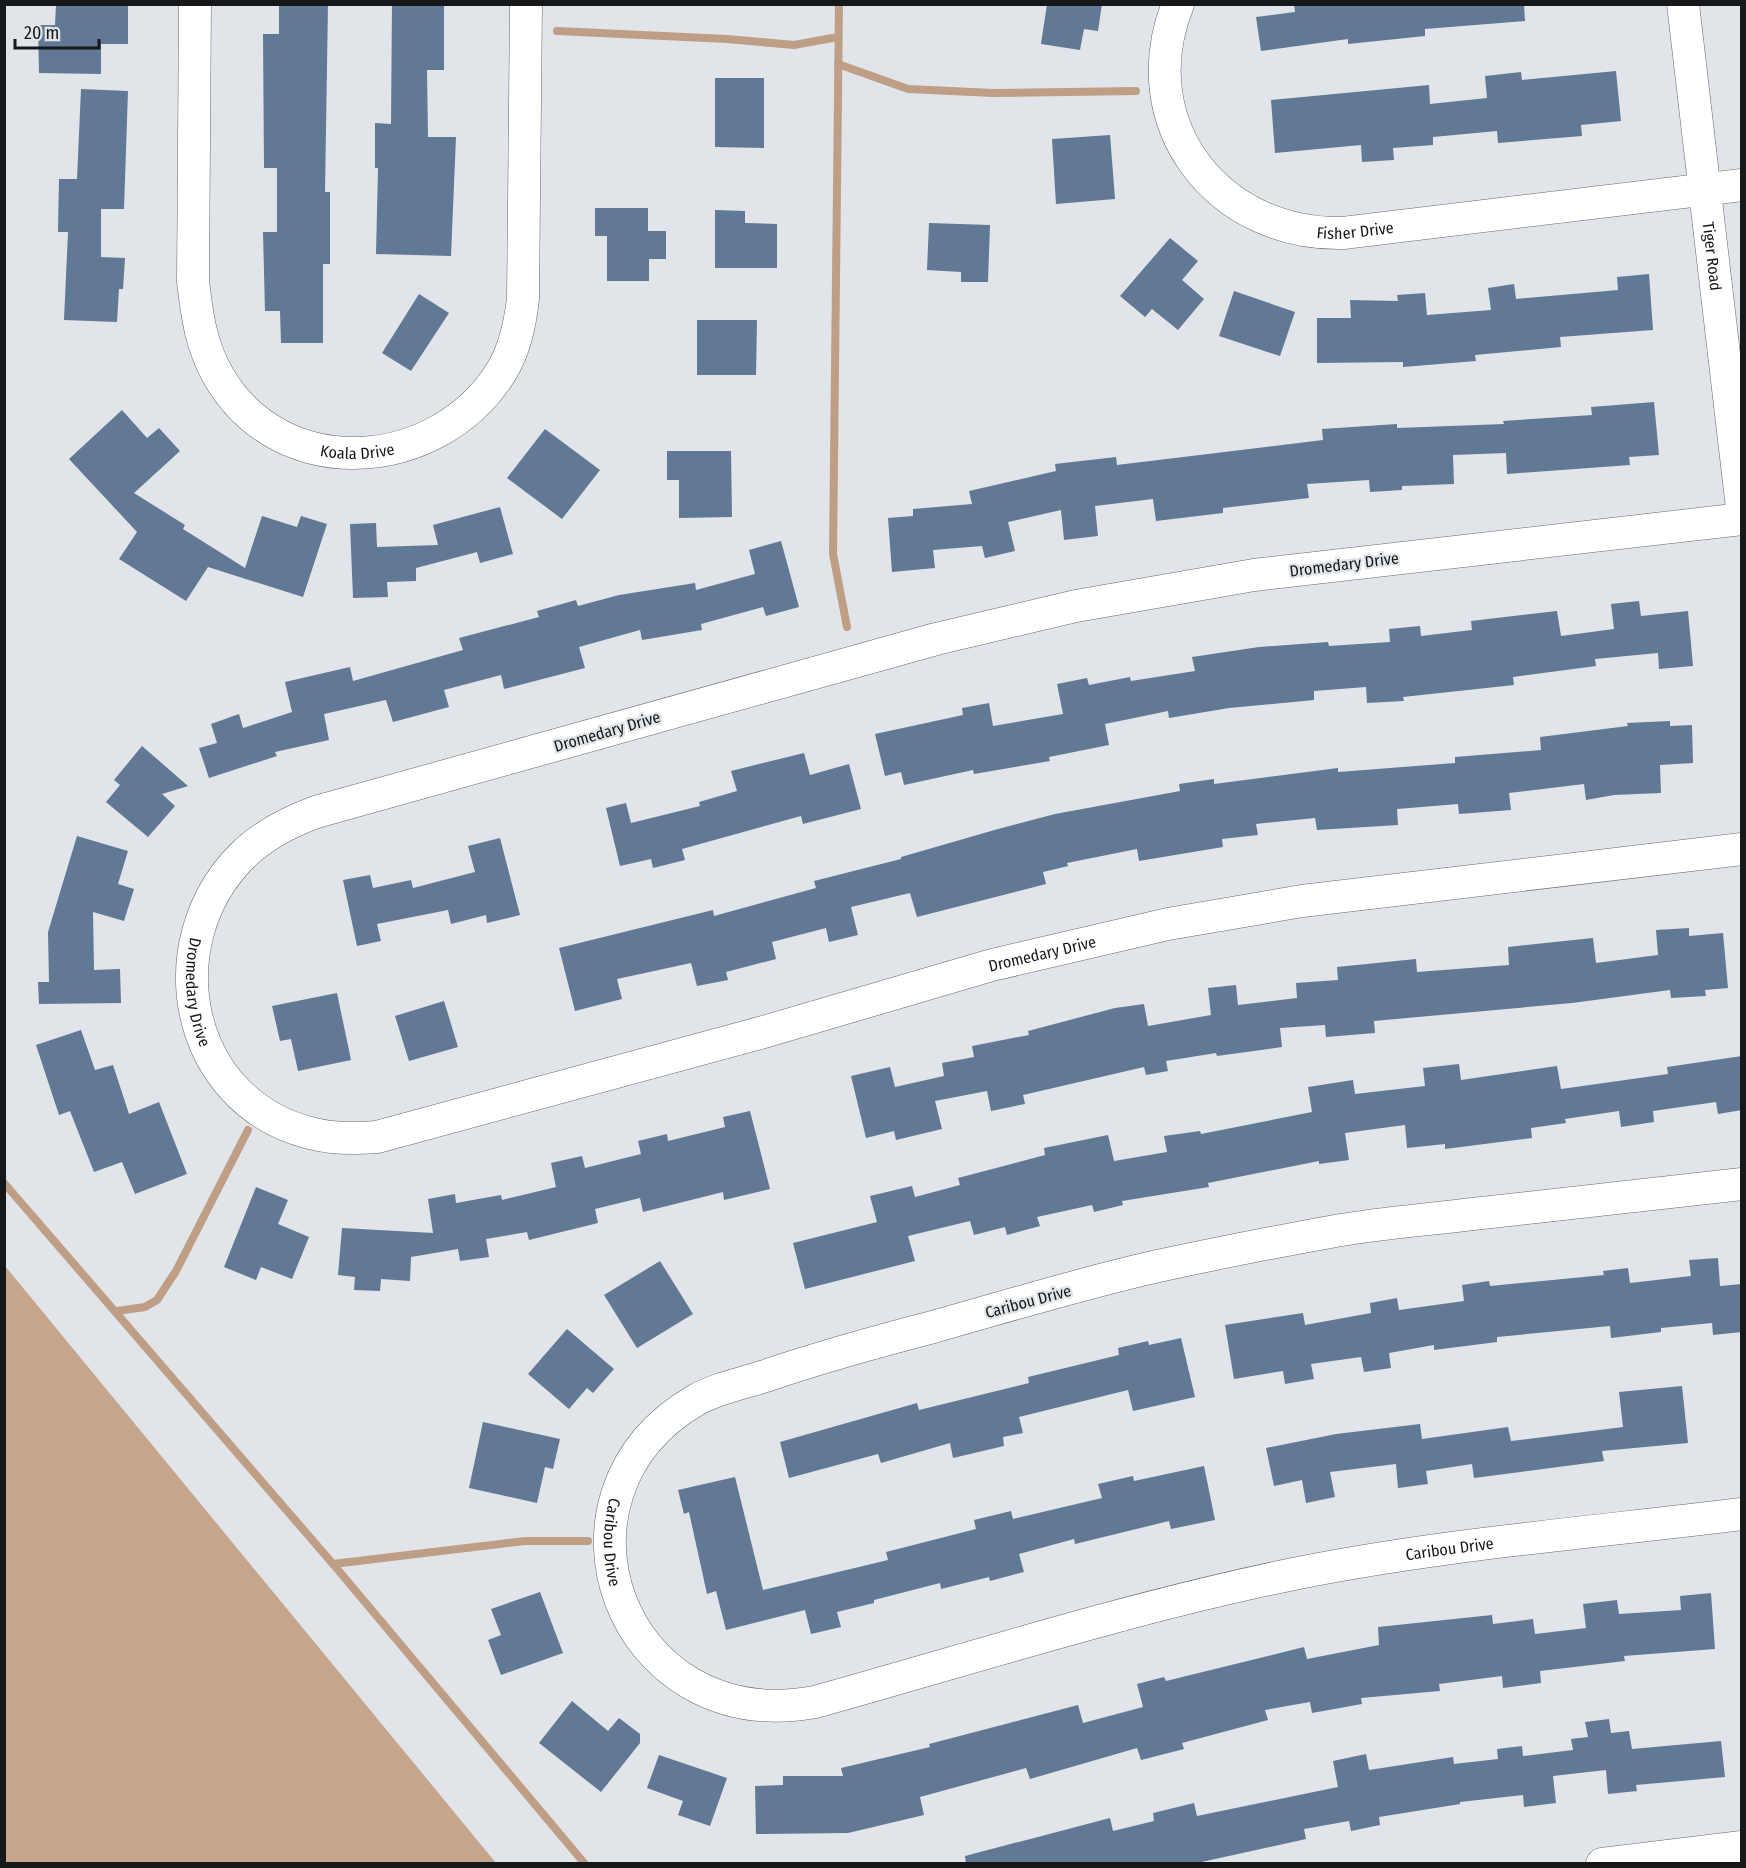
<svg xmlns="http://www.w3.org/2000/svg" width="1746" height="1868" font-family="'Fira Sans Condensed',sans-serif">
	<rect width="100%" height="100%" fill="#e1e4e8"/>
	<path fill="#c5a58c" d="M 5,1266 L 496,1863 L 5,1863 Z"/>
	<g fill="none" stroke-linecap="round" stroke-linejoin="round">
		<g stroke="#be9e85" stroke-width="8">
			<path d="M 839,4 L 833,554 L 847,627"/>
			<path d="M 557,31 L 727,39 L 794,45 L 838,37"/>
			<path d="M 838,64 L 908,89 L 993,93 L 1136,91"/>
			<path d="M 4,1183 L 333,1564 L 585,1864"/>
			<path d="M 117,1311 L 145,1307 L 157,1300 L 176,1271 L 248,1130"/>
			<path d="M 333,1564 L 525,1541 L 588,1541"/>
		</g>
	</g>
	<g fill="#617995">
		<path d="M 279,4 L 328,4 L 325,192 L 330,192 L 330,264 L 323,264 L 323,343 L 281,343 L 280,311 L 265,311 L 263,232 L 277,232 L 277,168 L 264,168 L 263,34 L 279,34 Z"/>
		<path d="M 392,4 L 444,4 L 444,70 L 427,70 L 428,137 L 456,137 L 451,256 L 376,254 L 378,168 L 375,168 L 375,123 L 391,124 Z"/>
		<path d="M 1047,4 L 1102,4 L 1098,31 L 1084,29 L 1080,50 L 1041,44 Z"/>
		<path d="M 1294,4 L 1524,4 L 1525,21 L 1425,29 L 1425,36 L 1348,44 L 1348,39 L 1261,51 L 1256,17 L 1295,12 Z"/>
		<path d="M 56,5 L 128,6 L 128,44 L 101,44 L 101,74 L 39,73 L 38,25 L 55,25 Z"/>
		<path d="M 1616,71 L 1621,121 L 1581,125 L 1582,136 L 1498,143 L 1497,131 L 1433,137 L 1433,145 L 1393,148 L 1394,160 L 1362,162 L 1361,145 L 1275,153 L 1271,100 L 1429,85 L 1430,104 L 1487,98 L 1485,76 L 1521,72 L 1522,80 Z"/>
		<path d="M 715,78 L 764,78 L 764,148 L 715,147 Z"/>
		<path d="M 81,89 L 128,91 L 124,209 L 101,209 L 101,257 L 125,258 L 123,289 L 119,289 L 117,322 L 64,320 L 68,232 L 58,232 L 59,179 L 77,179 Z"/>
		<path d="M 1110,135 L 1115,199 L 1056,204 L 1052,139 Z"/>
		<path d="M 595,208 L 648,208 L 648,231 L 666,231 L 666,259 L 649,259 L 649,281 L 607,281 L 607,236 L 595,236 Z"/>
		<path d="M 715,210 L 745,211 L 745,223 L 777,224 L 777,268 L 715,268 Z"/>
		<path d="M 929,223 L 990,225 L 988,282 L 961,282 L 961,272 L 927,270 Z"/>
		<path d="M 1170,238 L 1198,261 L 1182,280 L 1204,299 L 1178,330 L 1152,309 L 1145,317 L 1120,296 Z"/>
		<path d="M 1649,274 L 1653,330 L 1560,337 L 1561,347 L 1475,355 L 1476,361 L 1403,367 L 1403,362 L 1317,363 L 1317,318 L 1351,318 L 1350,300 L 1398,301 L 1397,295 L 1425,293 L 1427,315 L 1491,310 L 1488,288 L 1514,284 L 1516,299 L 1618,290 L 1617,277 Z"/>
		<path d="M 1234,291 L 1295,312 L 1280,356 L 1219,336 Z"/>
		<path d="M 419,294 L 449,313 L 411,371 L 382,353 Z"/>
		<path d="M 697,320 L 757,320 L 756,375 L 697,375 Z"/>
		<path d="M 1654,402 L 1659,455 L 1629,457 L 1630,465 L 1507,474 L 1506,453 L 1453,455 L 1454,484 L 1402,486 L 1402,490 L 1370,492 L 1369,480 L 1307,484 L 1309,498 L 1223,508 L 1223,513 L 1156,521 L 1153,499 L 1095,506 L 1098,536 L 1064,540 L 1061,510 L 1008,522 L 1015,551 L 985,558 L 982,546 L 933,550 L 935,568 L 892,572 L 888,518 L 913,516 L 913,509 L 972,504 L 969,491 L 1056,471 L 1055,464 L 1116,457 L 1117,465 L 1323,440 L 1322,429 L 1397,424 L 1397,428 L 1504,424 L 1503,421 L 1592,415 L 1591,407 Z"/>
		<path d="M 122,410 L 147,438 L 159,428 L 180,451 L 134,493 L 185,525 L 183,529 L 245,568 L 262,516 L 297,527 L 301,516 L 327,524 L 303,597 L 208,567 L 186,601 L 119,559 L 137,532 L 69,459 Z"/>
		<path d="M 545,429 L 600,470 L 562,519 L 507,478 Z"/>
		<path d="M 667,451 L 731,451 L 732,517 L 679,518 L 679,480 L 667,480 Z"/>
		<path d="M 500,507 L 513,554 L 480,563 L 477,552 L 416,568 L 416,581 L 387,582 L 388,597 L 353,598 L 350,524 L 376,523 L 377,547 L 438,545 L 433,525 Z"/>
		<path d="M 781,541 L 799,607 L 766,616 L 763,607 L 701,624 L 702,630 L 642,640 L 640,630 L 579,647 L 585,668 L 504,689 L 501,675 L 444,690 L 449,707 L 393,722 L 386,700 L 324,714 L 329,740 L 275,752 L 277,756 L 209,778 L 199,748 L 217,743 L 211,724 L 239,714 L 243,728 L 292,712 L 285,682 L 350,667 L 353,681 L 463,650 L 459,638 L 539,617 L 537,611 L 576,600 L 578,606 L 619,595 L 695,583 L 696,590 L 755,574 L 749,550 Z"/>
		<path d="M 1639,601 L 1641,616 L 1688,611 L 1693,666 L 1659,669 L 1658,653 L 1595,659 L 1596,666 L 1513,677 L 1514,685 L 1403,697 L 1404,701 L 1367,703 L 1366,687 L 1314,691 L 1314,700 L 1229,708 L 1169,718 L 1168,711 L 1105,724 L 1109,745 L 1049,757 L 1050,761 L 974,774 L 973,770 L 904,785 L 901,772 L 885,776 L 875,734 L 963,715 L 962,708 L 989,703 L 993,726 L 1063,714 L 1057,684 L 1087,678 L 1089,685 L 1130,677 L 1131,681 L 1195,671 L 1192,657 L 1259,647 L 1328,642 L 1329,646 L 1390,642 L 1389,629 L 1420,626 L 1421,636 L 1472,630 L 1471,621 L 1557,611 L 1561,636 L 1614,629 L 1611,604 Z"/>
		<path d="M 1670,721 L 1670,726 L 1692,725 L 1693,763 L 1660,765 L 1661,793 L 1614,795 L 1586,800 L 1584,784 L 1509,793 L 1511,810 L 1459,814 L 1458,804 L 1397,809 L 1398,825 L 1317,830 L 1315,818 L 1256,824 L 1258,835 L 1222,839 L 1223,847 L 1139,861 L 1137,849 L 1067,863 L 1068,866 L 1043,872 L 1046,884 L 917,917 L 910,893 L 851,907 L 858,935 L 829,942 L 826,928 L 772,942 L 776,959 L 726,972 L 728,980 L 697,986 L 691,963 L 617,979 L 622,999 L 575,1011 L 559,948 L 713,910 L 714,916 L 816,888 L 814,881 L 901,859 L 901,857 L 998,829 L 1055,814 L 1180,791 L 1179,784 L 1214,779 L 1214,784 L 1338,768 L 1338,772 L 1455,763 L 1455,757 L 1541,750 L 1540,737 L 1628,726 L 1627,723 Z"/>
		<path d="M 142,746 L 188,786 L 162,794 L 175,806 L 148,837 L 106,802 L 120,785 L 114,780 Z"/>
		<path d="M 804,753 L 810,775 L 849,764 L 861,809 L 803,824 L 801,816 L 682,849 L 685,860 L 653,868 L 651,859 L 620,866 L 606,808 L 626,803 L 631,823 L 700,806 L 699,802 L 737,791 L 731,771 Z"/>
		<path d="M 77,836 L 128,851 L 118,884 L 134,889 L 124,921 L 93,912 L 94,970 L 120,969 L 121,1003 L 39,1004 L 38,982 L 49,982 L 48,932 Z"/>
		<path d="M 500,838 L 520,915 L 487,923 L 486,915 L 451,924 L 448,910 L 377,924 L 381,941 L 357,946 L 343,880 L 370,875 L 373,888 L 411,880 L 413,888 L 475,872 L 468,846 Z"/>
		<path d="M 1689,928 L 1689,936 L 1723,933 L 1728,988 L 1705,990 L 1706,996 L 1671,998 L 1670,990 L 1572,1003 L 1374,1021 L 1375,1033 L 1326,1037 L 1325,1025 L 1280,1028 L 1282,1047 L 1217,1056 L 1216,1053 L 1166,1061 L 1168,1071 L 1146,1075 L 1144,1067 L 1023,1095 L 1025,1104 L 991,1111 L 987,1091 L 935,1101 L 942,1129 L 896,1140 L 894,1131 L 866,1138 L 851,1076 L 890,1067 L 895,1087 L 944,1076 L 942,1063 L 974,1057 L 972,1046 L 1029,1035 L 1028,1031 L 1115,1008 L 1144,1004 L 1148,1026 L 1211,1015 L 1208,988 L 1236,985 L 1238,1005 L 1297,998 L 1296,983 L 1338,980 L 1337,967 L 1416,959 L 1417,972 L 1509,965 L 1508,947 L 1593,938 L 1596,963 L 1658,955 L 1656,930 Z"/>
		<path d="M 337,993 L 351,1060 L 298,1071 L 291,1039 L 280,1041 L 272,1006 Z"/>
		<path d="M 444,1001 L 458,1047 L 409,1061 L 395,1016 Z"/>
		<path d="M 81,1030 L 95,1070 L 113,1065 L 129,1114 L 159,1102 L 187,1174 L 135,1194 L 122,1162 L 94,1172 L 70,1111 L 59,1115 L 36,1045 Z"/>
		<path d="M 1742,1056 L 1742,1110 L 1718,1114 L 1716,1102 L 1653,1111 L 1654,1122 L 1621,1127 L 1619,1111 L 1565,1119 L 1566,1123 L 1531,1128 L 1532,1138 L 1445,1149 L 1445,1144 L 1407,1148 L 1405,1125 L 1345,1133 L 1349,1160 L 1319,1164 L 1319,1161 L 1208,1183 L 1209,1187 L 1122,1201 L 1123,1205 L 1094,1212 L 1092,1205 L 1037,1217 L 1040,1226 L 1007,1235 L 1005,1227 L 974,1235 L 970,1221 L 908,1236 L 915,1261 L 805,1289 L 793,1243 L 877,1222 L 870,1196 L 912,1186 L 915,1197 L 960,1185 L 958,1178 L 1045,1155 L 1044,1148 L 1108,1135 L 1114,1161 L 1167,1152 L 1164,1136 L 1200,1131 L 1201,1134 L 1312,1112 L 1308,1087 L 1353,1080 L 1355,1094 L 1425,1086 L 1423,1068 L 1459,1064 L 1461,1080 L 1557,1066 L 1561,1089 L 1668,1074 L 1667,1067 Z"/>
		<path d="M 750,1111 L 770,1189 L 724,1200 L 723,1192 L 643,1212 L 640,1198 L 595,1209 L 598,1223 L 529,1240 L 527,1232 L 486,1239 L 489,1257 L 460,1261 L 458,1249 L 411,1257 L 410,1281 L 381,1279 L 380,1291 L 354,1290 L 355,1277 L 338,1275 L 342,1228 L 433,1233 L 428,1199 L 455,1194 L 456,1203 L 501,1195 L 502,1200 L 556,1187 L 551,1163 L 582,1156 L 585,1168 L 641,1154 L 638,1141 L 667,1134 L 668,1141 L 725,1127 L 723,1117 Z"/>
		<path d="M 256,1187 L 288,1200 L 278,1224 L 309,1237 L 292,1279 L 261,1267 L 256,1280 L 224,1267 Z"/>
		<path d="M 1718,1258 L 1720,1286 L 1742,1284 L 1742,1332 L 1713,1335 L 1712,1323 L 1661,1328 L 1661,1332 L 1611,1338 L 1610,1326 L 1497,1337 L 1497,1342 L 1434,1350 L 1434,1345 L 1389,1353 L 1391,1368 L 1364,1372 L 1361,1357 L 1311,1364 L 1314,1379 L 1285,1384 L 1283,1371 L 1234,1379 L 1225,1325 L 1303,1313 L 1305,1325 L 1371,1313 L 1370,1303 L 1397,1298 L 1399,1310 L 1464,1301 L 1462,1285 L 1489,1281 L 1490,1286 L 1604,1275 L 1603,1271 L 1628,1268 L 1630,1283 L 1691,1276 L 1689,1260 Z"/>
		<path d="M 660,1261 L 693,1314 L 637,1348 L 604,1295 Z"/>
		<path d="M 567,1329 L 614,1369 L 593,1393 L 587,1388 L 569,1409 L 528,1374 Z"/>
		<path d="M 1181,1338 L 1195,1397 L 1133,1411 L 1128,1390 L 1019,1417 L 1023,1433 L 1003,1437 L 1004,1446 L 953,1458 L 950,1443 L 881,1463 L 878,1454 L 789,1478 L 780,1442 L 917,1403 L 919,1410 L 1029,1383 L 1028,1377 L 1119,1355 L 1118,1348 L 1148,1341 L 1149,1345 Z"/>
		<path d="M 1682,1386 L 1688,1443 L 1602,1451 L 1604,1461 L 1474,1478 L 1472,1464 L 1426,1471 L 1428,1484 L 1398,1488 L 1396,1464 L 1330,1472 L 1335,1497 L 1306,1503 L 1302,1480 L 1274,1486 L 1266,1448 L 1336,1434 L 1420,1424 L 1422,1439 L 1508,1427 L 1511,1441 L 1623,1427 L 1619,1392 Z"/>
		<path d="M 483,1422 L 560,1439 L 553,1469 L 545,1467 L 537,1503 L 469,1488 Z"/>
		<path d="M 1204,1466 L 1215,1520 L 1171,1529 L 1169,1521 L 1075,1544 L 1074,1539 L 1019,1554 L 1024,1572 L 990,1581 L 989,1577 L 941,1589 L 940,1583 L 874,1600 L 874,1603 L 837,1612 L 841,1627 L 811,1634 L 805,1610 L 726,1630 L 716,1591 L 707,1594 L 689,1512 L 684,1514 L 678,1490 L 735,1477 L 763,1590 L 888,1560 L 886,1552 L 976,1529 L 974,1520 L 1011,1511 L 1013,1519 L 1102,1498 L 1098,1484 L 1133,1476 L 1134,1481 Z"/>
		<path d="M 540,1592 L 563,1653 L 501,1675 L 488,1640 L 501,1635 L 491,1609 Z"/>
		<path d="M 1711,1593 L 1715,1649 L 1624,1656 L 1625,1661 L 1540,1671 L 1541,1683 L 1503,1688 L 1502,1676 L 1439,1684 L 1440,1691 L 1361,1698 L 1362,1704 L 1312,1713 L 1310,1702 L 1265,1710 L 1268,1720 L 1182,1743 L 1184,1749 L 1141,1760 L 1137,1748 L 1030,1779 L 1026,1768 L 920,1797 L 924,1815 L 848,1833 L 756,1834 L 755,1786 L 783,1785 L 783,1776 L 843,1776 L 841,1768 L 930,1747 L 929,1744 L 1078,1705 L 1083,1723 L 1143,1707 L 1137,1684 L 1164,1677 L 1166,1681 L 1304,1647 L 1307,1659 L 1379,1645 L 1378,1627 L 1492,1615 L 1493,1624 L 1533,1619 L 1535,1634 L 1586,1628 L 1583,1604 L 1617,1600 L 1619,1614 L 1681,1610 L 1680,1596 Z"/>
		<path d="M 572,1701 L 608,1731 L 619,1718 L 640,1734 L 640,1743 L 601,1792 L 539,1743 Z"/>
		<path d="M 1609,1719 L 1611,1733 L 1629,1731 L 1632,1749 L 1721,1741 L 1725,1777 L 1636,1785 L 1637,1791 L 1608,1794 L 1606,1770 L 1553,1776 L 1556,1803 L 1524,1807 L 1523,1795 L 1460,1802 L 1460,1804 L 1379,1817 L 1380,1825 L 1351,1831 L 1349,1821 L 1304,1829 L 1306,1839 L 1197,1863 L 966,1863 L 965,1856 L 1110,1818 L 1113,1831 L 1154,1821 L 1153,1813 L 1194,1803 L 1197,1816 L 1338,1787 L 1333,1761 L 1366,1754 L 1369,1770 L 1453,1757 L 1454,1764 L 1498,1759 L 1497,1749 L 1522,1746 L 1523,1756 L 1573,1750 L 1571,1739 L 1588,1737 L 1585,1722 Z"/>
		<path d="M 659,1755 L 727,1778 L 710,1826 L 678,1815 L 683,1801 L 647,1788 Z"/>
	</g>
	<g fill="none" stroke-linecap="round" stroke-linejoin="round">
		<defs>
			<g id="minor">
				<path id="s1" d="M 195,4 L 193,281 C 197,315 201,347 219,377 C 282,485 438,473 501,372 C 515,350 520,324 523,299 L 526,4"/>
				<path id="s2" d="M 1178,4 C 1130,124 1218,236 1343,233 L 1742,185"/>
				<path id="s3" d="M 1683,4 L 1742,508"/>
				<path id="s4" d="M 1742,519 L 1254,575 L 1076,606 L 936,639 L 316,812 C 289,822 263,835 242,856 C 155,943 184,1101 310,1133 C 332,1139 354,1139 377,1137 L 760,1033 L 992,965 L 1168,924 L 1302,901 L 1742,849"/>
				<path id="s5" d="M 1742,1184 C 1649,1194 1556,1204 1464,1215 C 1423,1220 1381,1223 1341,1230 C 1280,1241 1218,1253 1158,1266 C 1082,1283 1008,1306 933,1327 C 875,1342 818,1358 762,1377 C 740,1384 715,1389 696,1400 C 532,1495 619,1738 815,1702 C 969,1659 1123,1610 1279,1577 C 1431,1545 1588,1533 1742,1514"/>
				<path d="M 1602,1864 L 1742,1847"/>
			</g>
		</defs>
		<use href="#minor" stroke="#66696c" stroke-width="33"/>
		<use href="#minor" stroke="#fff" stroke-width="32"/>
	</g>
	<g text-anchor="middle" stroke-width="4.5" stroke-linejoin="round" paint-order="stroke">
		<g font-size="16" fill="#161718" stroke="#e1e4e8">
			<text dy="6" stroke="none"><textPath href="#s2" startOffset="350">Fisher Drive</textPath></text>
			<text dy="6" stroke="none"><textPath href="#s3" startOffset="254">Tiger Road</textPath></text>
			<text dy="6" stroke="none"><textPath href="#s1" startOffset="543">Koala Drive</textPath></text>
			<text transform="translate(1344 564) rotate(-7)" y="6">Dromedary Drive</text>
			<text transform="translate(607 731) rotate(-16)" y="6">Dromedary Drive</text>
			<text dy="6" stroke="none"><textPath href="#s4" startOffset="2649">Dromedary Drive</textPath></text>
			<text dy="6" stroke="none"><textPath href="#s4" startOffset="1696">Dromedary Drive</textPath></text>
			<text transform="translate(1028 1301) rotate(-15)" y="6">Caribou Drive</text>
			<text dy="6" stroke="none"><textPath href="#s5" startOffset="1246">Caribou Drive</textPath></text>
			<text dy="6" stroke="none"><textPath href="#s5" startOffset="2198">Caribou Drive</textPath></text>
		</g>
	</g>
	<rect width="1746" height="1868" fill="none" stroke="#161718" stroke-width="12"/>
	<path d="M15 39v9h84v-9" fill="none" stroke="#161718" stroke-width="3"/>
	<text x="24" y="39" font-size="18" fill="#161718" stroke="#e1e4e8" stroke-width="4.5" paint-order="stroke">20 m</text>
</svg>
